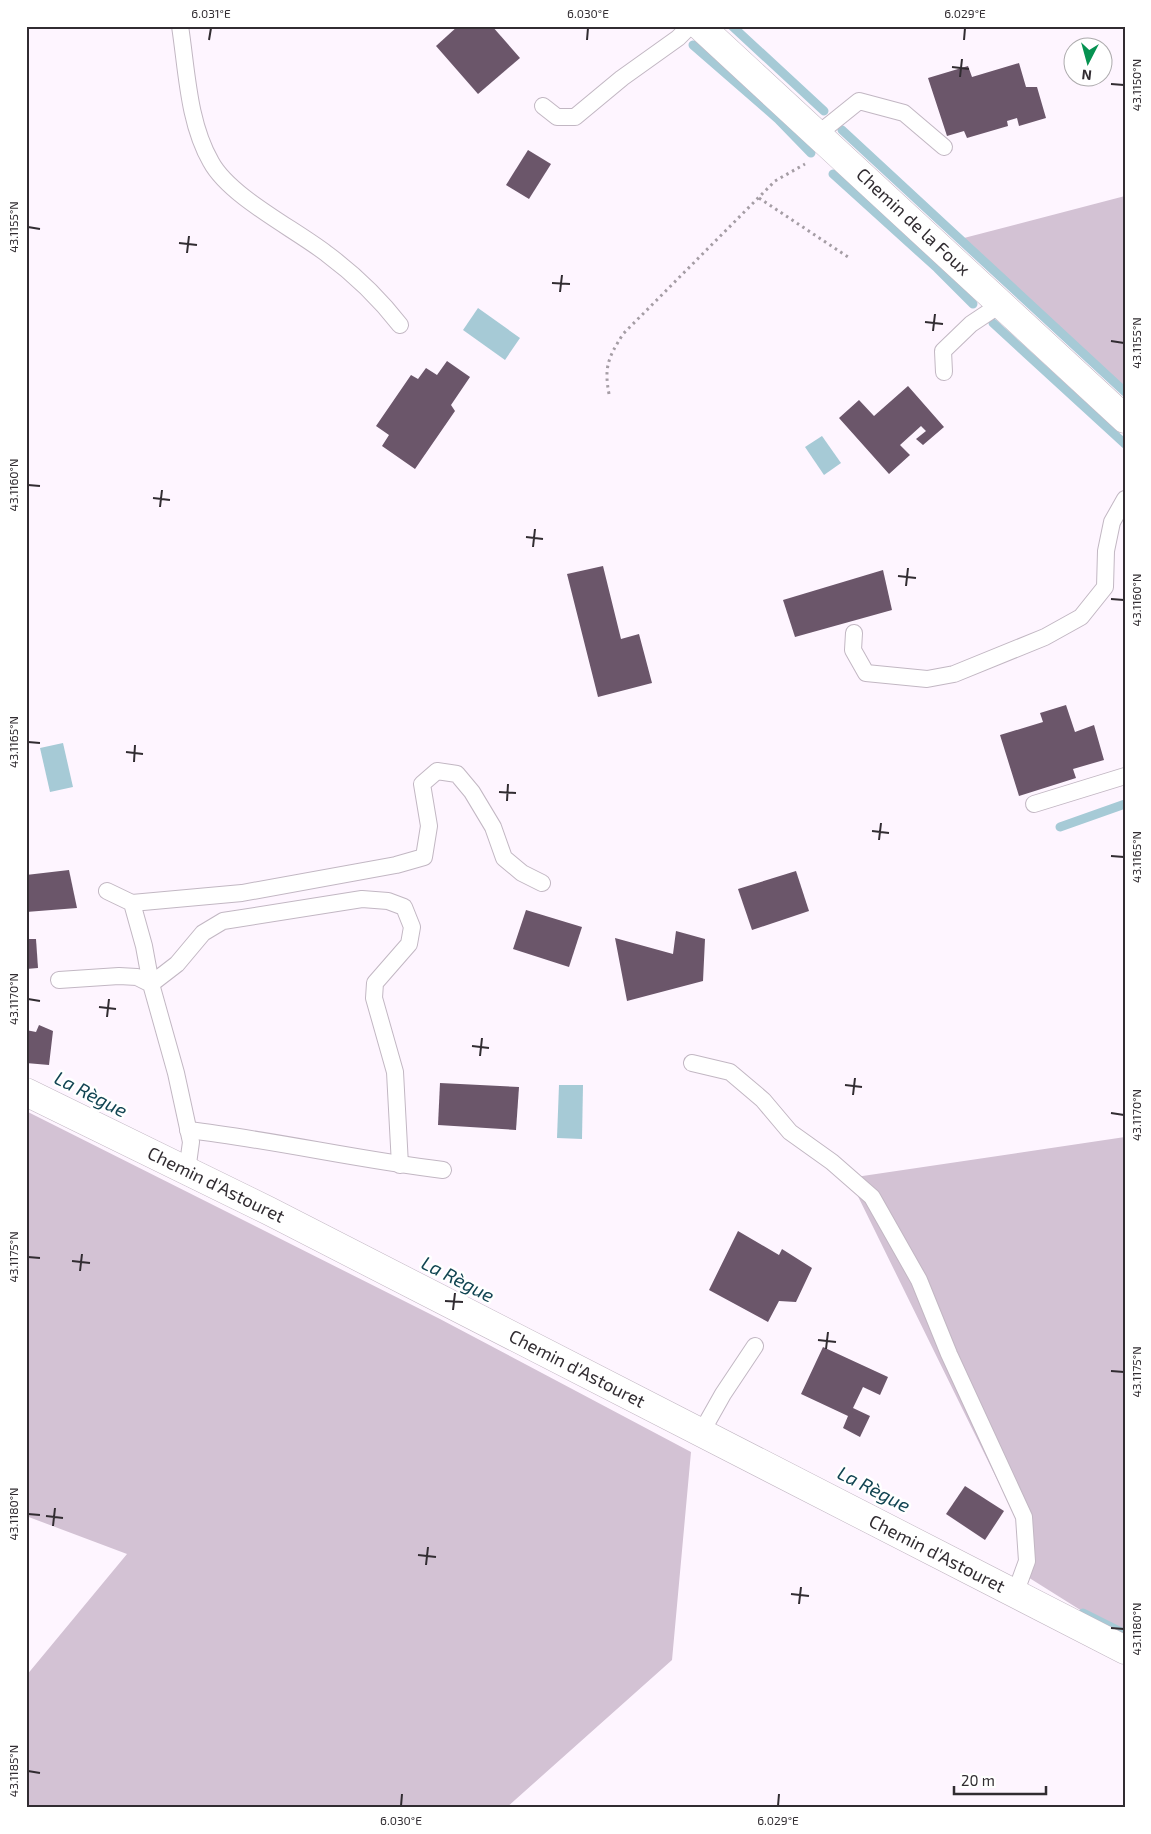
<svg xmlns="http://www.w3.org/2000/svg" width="1151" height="1834" font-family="'Exo 2',sans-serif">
	<rect width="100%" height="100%" fill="#fef5ff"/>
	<g fill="#d3c2d4">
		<path d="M 1125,196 L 1125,395 L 961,243 L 964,238 Z"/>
		<path d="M 26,1111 L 440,1319 L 691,1452 L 672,1660 L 506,1808 L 26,1808 L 26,1676 L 127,1554 L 26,1516 Z"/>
		<path d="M 1125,1137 L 1125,1638 L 1023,1574 L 1016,1518 L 849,1178 Z"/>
	</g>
	<g fill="#a6cad6">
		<path d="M 478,308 L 520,338 L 505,360 L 463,330 Z"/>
		<path d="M 822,436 L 841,463 L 824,475 L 805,447 Z"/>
		<path d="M 63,743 L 73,787 L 50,792 L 40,748 Z"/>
		<path d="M 559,1085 L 583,1085 L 582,1139 L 557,1138 Z"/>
	</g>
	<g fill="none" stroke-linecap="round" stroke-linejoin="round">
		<g stroke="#a6cad6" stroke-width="9">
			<path d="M 732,26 L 824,111"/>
			<path d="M 693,45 L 778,119 L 811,153"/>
			<path d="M 842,130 L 1125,392"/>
			<path d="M 833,174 L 937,268 L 973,304"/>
			<path d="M 993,323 L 1125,444"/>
			<path d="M 1060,827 L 1125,804"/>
			<path d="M 1083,1613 L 1125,1634"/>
		</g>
	</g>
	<g fill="#6b566a">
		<path d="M 458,26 L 492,26 L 520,58 L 478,94 L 436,46 Z"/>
		<path d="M 1019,63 L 1026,87 L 1037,87 L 1046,118 L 1019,126 L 1017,118 L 1007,121 L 1008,126 L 967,138 L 964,131 L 947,136 L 928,78 L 968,66 L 972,77 Z"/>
		<path d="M 528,150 L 551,164 L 529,199 L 506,185 Z"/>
		<path d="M 447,361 L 470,377 L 451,405 L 455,411 L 415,469 L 382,446 L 389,435 L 376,426 L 411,375 L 418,379 L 426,368 L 437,375 Z"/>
		<path d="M 908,386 L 944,427 L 923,445 L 916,439 L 926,431 L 921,426 L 900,445 L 910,455 L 889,474 L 839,418 L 859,400 L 874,416 Z"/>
		<path d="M 603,566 L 621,639 L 639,634 L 652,683 L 598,697 L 567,574 Z"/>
		<path d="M 883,570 L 892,610 L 795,637 L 783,600 Z"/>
		<path d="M 1066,705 L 1075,732 L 1094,725 L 1104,760 L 1073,769 L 1076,778 L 1019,796 L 1000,735 L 1043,722 L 1040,713 Z"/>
		<path d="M 69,870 L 77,908 L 26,912 L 26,875 Z"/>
		<path d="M 796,871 L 809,911 L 752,930 L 738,889 Z"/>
		<path d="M 526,910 L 582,927 L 569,967 L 513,949 Z"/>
		<path d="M 676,931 L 705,939 L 703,981 L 627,1001 L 615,938 L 673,954 Z"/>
		<path d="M 26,939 L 36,939 L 38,968 L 26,969 Z"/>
		<path d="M 39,1025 L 53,1031 L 49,1065 L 26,1063 L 26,1030 L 36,1032 Z"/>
		<path d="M 440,1083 L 519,1087 L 516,1130 L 438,1125 Z"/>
		<path d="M 738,1231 L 779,1255 L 782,1249 L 812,1268 L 796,1302 L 779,1301 L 768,1322 L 709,1290 Z"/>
		<path d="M 823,1347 L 888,1377 L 880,1395 L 863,1387 L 853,1408 L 870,1416 L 860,1437 L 843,1428 L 848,1416 L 801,1394 Z"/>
		<path d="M 965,1486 L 1004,1511 L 985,1540 L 946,1514 Z"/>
	</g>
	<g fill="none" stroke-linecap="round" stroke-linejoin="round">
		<defs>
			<g id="lane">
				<path d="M 180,26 C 187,71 188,122 211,162 C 230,197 295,229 327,254 C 354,274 379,298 400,325"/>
				<path d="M 543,106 L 557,117 L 575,117 L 622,78 L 678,38 L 690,26"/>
				<path d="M 818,134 L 859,101 L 904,113 L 944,147"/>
				<path d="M 944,372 L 943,351 L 971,324 L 1001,304"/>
				<path d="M 854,633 L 853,650 L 866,673 L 927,679 L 954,674 L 1045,637 L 1081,617 L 1105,587 L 1106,551 L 1112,522 L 1125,499"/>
				<path d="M 1034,804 L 1125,776"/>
				<path d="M 107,891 L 132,903 L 144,946 L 151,984 L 177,964 L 203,933 L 223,921 L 362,899 L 388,901 L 404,907 L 412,927 L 409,944 L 375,983 L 374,998 L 395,1072 L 400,1165"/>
				<path d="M 132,903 L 242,893 L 396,865 L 424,857 L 429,826 L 422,784 L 437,771 L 457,774 L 472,792 L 493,827 L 504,858 L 522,873 L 542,883"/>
				<path d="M 59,980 L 119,976 L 137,977 L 151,984 L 176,1073 L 191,1142 L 187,1171"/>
				<path d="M 692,1063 L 730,1072 L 763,1100 L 790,1132 L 832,1162 L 872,1197 L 919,1280 L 949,1354 L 1024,1517 L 1027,1561 L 1015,1594"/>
				<path d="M 188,1130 C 274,1140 358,1160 443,1170"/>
				<path d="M 701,1433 L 723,1394 L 755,1346"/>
			</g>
			<g id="street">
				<path d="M 700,26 L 1125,419"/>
				<path d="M 26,1092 L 269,1211 L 1125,1650"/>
			</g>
		</defs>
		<use href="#lane" stroke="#c2b7c3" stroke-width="18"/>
		<use href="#street" stroke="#c2b7c3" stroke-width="29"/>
		<g stroke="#a59da5" stroke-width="3" stroke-dasharray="2.5 4" stroke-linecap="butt">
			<path d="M 759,198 L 848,257"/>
			<path d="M 609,394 C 604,367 608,358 623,334 L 775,181 L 805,164"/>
		</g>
		<use href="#lane" stroke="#fff" stroke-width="16"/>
		<use href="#street" stroke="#fff" stroke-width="28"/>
	</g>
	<path fill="none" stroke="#312c31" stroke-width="2" d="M 209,40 L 211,28M 587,40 L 588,28M 964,40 L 965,28M 952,67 L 969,69M 960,77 L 962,59M 1111,84 L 1124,85M 28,227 L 40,229M 179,243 L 197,245M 187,253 L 189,236M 552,283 L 570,284M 560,292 L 562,275M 925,322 L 943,324M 933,331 L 935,314M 1111,341 L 1124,343M 28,485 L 40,486M 153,498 L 170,500M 160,507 L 162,490M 526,537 L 543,539M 533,547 L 535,529M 898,576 L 916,578M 906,586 L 908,568M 1111,599 L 1124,600M 28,742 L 40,743M 126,752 L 143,754M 134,762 L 135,745M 499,792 L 516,793M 507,801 L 508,784M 872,831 L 889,833M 879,840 L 881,823M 1111,856 L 1124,857M 28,999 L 40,1001M 99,1007 L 116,1009M 107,1017 L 109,999M 472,1046 L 489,1048M 480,1056 L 482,1038M 845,1085 L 862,1087M 853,1095 L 855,1078M 1111,1113 L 1124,1115M 28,1257 L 40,1258M 72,1261 L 90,1263M 80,1271 L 82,1254M 445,1301 L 463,1302M 453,1310 L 455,1293M 818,1340 L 836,1342M 826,1349 L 828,1332M 1111,1371 L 1124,1372M 28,1514 L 40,1515M 46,1516 L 63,1518M 53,1526 L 55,1508M 418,1555 L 436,1557M 426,1565 L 428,1547M 791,1594 L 809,1596M 799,1604 L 801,1587M 1111,1628 L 1124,1629M 28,1771 L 40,1773M 401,1806 L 402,1794M 778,1806 L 779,1794"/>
	<g text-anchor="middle" stroke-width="5" stroke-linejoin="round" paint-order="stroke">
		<g font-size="18" fill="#312c31" stroke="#fff">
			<text transform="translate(913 222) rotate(43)" y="6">Chemin de la Foux</text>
			<text transform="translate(216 1185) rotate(26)" y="6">Chemin d'Astouret</text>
			<text transform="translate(577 1369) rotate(27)" y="6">Chemin d'Astouret</text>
			<text transform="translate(937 1554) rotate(27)" y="6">Chemin d'Astouret</text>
		</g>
		<g font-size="19" font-style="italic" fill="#114452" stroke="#fff">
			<text transform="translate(91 1094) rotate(27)" y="7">La Règue</text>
			<text transform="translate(458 1279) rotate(27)" y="7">La Règue</text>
			<text transform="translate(874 1489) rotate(27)" y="7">La Règue</text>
		</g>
	</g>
	<rect width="1151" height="1834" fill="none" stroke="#ffffff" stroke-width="55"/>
	<g transform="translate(1088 62) rotate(186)"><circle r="24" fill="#ffffff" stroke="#adabad"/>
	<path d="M0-4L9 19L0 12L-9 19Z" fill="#069251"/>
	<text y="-8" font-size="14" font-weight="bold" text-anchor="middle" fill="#312c31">N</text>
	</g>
	<path d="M954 1786v8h92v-8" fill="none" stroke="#312c31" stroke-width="2.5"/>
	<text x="961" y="1786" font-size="15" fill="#312c31" stroke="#ffffff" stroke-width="4" paint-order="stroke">20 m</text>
	<rect x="28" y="28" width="1096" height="1778" fill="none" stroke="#312c31" stroke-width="2"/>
	<g font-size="12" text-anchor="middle" fill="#312c31">
		<text x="211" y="18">6.031°E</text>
		<text x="588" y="18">6.030°E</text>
		<text x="965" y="18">6.029°E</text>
		<text transform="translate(1137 85) rotate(-90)" y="4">43.1150°N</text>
		<text transform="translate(14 227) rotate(-90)" y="4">43.1155°N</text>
		<text transform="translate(1137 343) rotate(-90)" y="4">43.1155°N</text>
		<text transform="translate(14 485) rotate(-90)" y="4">43.1160°N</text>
		<text transform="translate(1137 600) rotate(-90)" y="4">43.1160°N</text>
		<text transform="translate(14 742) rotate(-90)" y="4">43.1165°N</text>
		<text transform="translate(1137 857) rotate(-90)" y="4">43.1165°N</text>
		<text transform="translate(14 999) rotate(-90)" y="4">43.1170°N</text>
		<text transform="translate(1137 1115) rotate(-90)" y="4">43.1170°N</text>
		<text transform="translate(14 1257) rotate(-90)" y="4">43.1175°N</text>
		<text transform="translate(1137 1372) rotate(-90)" y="4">43.1175°N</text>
		<text transform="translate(14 1514) rotate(-90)" y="4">43.1180°N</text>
		<text transform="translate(1137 1629) rotate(-90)" y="4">43.1180°N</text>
		<text transform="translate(14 1771) rotate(-90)" y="4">43.1185°N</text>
		<text x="401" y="1825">6.030°E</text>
		<text x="778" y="1825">6.029°E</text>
	</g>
</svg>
